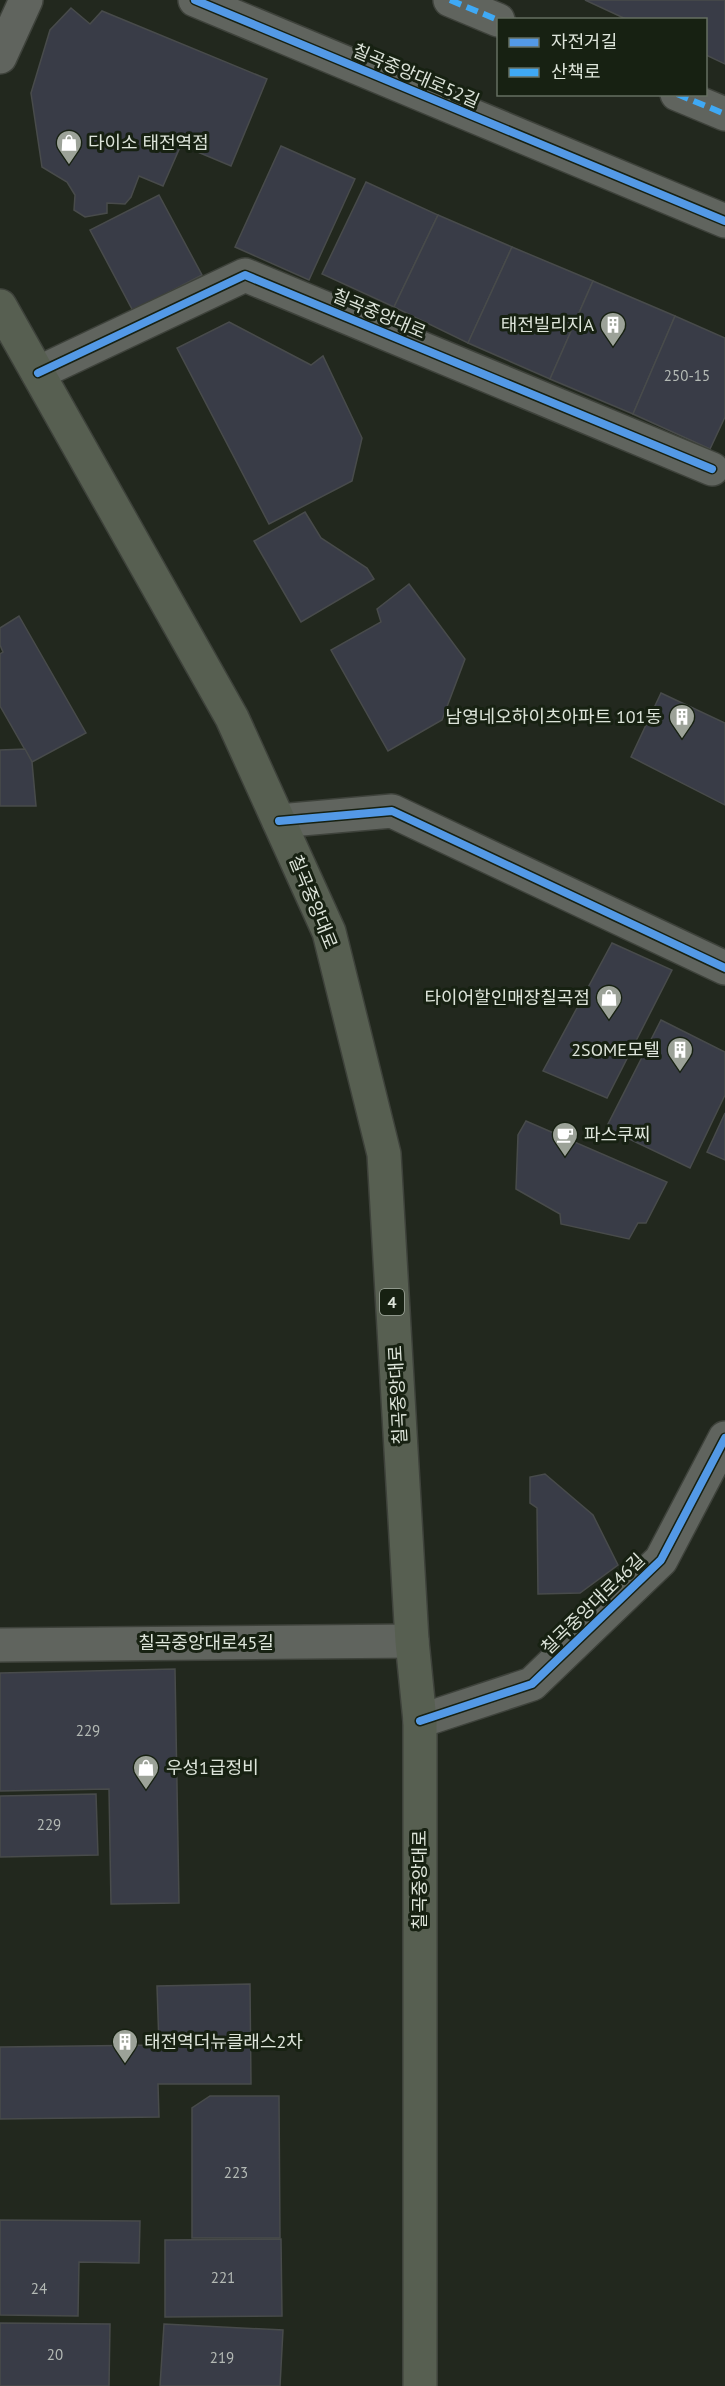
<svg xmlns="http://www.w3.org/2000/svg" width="725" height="2386" font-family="'PT Sans','Noto Sans KR',sans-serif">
	<rect width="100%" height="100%" fill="#22281e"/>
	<g fill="#393c47" stroke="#484b4b" stroke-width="1.5">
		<path d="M 585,0 L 725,0 L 725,64 L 706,55 L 706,20 L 628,20 Z"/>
		<path d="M 71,8 L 90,24 L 102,11 L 267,79 L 231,166 L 181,145 L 163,186 L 139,176 L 131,197 L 125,204 L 107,203 L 107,213 L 85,217 L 74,210 L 75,195 L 67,182 L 42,167 L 31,93 L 50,30 Z"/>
		<path d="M 281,146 L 355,179 L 309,280 L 235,247 Z"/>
		<path d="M 366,182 L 438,215 L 394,307 L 322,274 Z"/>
		<path d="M 159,195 L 202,275 L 133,311 L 90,230 Z"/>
		<path d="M 438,215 L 512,247 L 468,343 L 394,307 Z"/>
		<path d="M 512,247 L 593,281 L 550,379 L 468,343 Z"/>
		<path d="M 593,281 L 675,316 L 633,414 L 550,379 Z"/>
		<path d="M 675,316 L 725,338 L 725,417 L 710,449 L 633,414 Z"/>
		<path d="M 229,322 L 311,365 L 323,356 L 362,438 L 352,481 L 269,524 L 177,348 Z"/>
		<path d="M 305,512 L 321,538 L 367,568 L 374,579 L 301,622 L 254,541 Z"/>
		<path d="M 409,584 L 465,659 L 442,720 L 388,751 L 331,650 L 381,622 L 377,609 Z"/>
		<path d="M 19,616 L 86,733 L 32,762 L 0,706 L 0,654 L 3,652 L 0,645 L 0,628 Z"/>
		<path d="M 661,693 L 725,723 L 725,805 L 631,757 Z"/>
		<path d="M 25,749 L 32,762 L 36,806 L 0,806 L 0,750 Z"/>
		<path d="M 612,943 L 672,970 L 607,1098 L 543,1071 Z"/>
		<path d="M 661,1020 L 725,1052 L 725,1095 L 690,1168 L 606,1128 Z"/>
		<path d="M 725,1113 L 725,1160 L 707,1152 Z"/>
		<path d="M 526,1121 L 667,1182 L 646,1223 L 638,1223 L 629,1239 L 561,1224 L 560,1214 L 516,1189 L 518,1135 Z"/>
		<path d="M 545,1474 L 593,1515 L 618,1565 L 580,1593 L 538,1594 L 537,1508 L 530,1503 L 530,1477 Z"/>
		<path d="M 175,1669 L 179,1903 L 111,1904 L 109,1789 L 0,1791 L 0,1673 Z"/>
		<path d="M 96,1794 L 98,1855 L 0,1857 L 0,1796 Z"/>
		<path d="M 250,1984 L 251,2084 L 158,2084 L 159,2117 L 0,2119 L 0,2047 L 159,2045 L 157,1986 Z"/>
		<path d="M 210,2096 L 279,2096 L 280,2238 L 192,2238 L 192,2108 Z"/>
		<path d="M 0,2220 L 140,2221 L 139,2263 L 79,2262 L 78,2316 L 0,2315 Z"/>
		<path d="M 281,2239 L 282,2316 L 165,2317 L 165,2240 Z"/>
		<path d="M 0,2323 L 110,2324 L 109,2386 L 0,2386 Z"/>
		<path d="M 164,2324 L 283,2330 L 280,2386 L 160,2386 Z"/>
	</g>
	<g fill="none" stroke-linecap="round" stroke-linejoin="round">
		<defs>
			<g id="minor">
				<path d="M 195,0 L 725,221"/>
				<path d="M 450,0 L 498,20"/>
				<path d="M 0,57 L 26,0"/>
				<path d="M 677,94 L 725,114"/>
				<path d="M 38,373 L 245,275 L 712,469"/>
				<path d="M 279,821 L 392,811 L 725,968"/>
				<path d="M 0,1645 L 412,1641"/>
				<path d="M 420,1721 L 532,1684 L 661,1560 L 725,1438"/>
			</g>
			<path id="major" d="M 0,306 L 232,718 L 329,932 L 384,1154 L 412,1641 L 420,1721 L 420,2386"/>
		</defs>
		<use href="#minor" stroke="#3e423b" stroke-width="36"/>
		<use href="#major" stroke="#3e423b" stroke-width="36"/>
		<use href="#minor" stroke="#60645e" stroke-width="33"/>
		<use href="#major" stroke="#575f51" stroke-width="33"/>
		<g stroke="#3fa9f5" stroke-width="6" stroke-dasharray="12 6" stroke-linecap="butt">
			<path d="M 450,0 L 498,20"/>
			<path d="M 677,94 L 725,114"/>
		</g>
		<defs>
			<g id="cycleway">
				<path d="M 195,0 L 725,221"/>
				<path d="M 38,373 L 245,275 L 712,469"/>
				<path d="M 279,821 L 392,811 L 725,968"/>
				<path d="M 420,1721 L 532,1684 L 661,1560 L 725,1438"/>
			</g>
		</defs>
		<use href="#cycleway" stroke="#172112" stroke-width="11"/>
		<use href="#cycleway" stroke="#5399e6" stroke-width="8"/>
	</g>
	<defs>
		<symbol id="shop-pin" viewBox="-11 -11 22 30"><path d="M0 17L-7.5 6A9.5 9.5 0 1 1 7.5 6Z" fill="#9ca298" stroke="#172112"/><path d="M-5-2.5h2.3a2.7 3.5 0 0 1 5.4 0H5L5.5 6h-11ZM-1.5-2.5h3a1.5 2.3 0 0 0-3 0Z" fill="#fff"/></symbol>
		<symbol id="building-pin" viewBox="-11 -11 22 30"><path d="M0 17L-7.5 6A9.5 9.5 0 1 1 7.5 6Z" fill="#9ca298" stroke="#172112"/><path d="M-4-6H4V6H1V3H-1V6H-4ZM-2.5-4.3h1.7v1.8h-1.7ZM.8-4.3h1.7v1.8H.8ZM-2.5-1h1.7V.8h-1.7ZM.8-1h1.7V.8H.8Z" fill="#fff"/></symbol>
		<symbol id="cafe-pin" viewBox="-11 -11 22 30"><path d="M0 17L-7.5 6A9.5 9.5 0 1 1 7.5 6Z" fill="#9ca298" stroke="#172112"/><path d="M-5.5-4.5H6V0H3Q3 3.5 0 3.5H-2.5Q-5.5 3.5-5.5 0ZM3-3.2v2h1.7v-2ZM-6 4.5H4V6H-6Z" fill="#fff"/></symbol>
	</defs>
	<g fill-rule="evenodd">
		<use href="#shop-pin" x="54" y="128" width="30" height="40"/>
		<use href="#building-pin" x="598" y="310" width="30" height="40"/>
		<use href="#building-pin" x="667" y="702" width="30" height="40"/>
		<use href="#shop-pin" x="594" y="983" width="30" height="40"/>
		<use href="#building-pin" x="665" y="1035" width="30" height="40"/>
		<use href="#cafe-pin" x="550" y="1120" width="30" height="40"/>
		<use href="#shop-pin" x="131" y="1753" width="30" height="40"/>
		<use href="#building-pin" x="110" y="2027" width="30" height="40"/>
	</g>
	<g text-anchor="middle" stroke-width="6" stroke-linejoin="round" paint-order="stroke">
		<g font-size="15" fill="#b4bab5">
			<text x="687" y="381">250-15</text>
			<text x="88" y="1736">229</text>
			<text x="49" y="1830">229</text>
			<text x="236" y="2178">223</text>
			<text x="223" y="2283">221</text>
			<text x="39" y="2294">24</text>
			<text x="55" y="2360">20</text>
			<text x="222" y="2363">219</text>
		</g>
		<rect fill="#172112" stroke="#a2aa9e" stroke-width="1.5" x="380" y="1289" width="24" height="26" rx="4.5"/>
		<g font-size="16" font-weight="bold" fill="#dde4da">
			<text x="392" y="1308">4</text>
		</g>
		<g font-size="18" fill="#dde4da" stroke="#172112">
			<text transform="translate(416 76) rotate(23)" y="6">칠곡중앙대로52길</text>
			<text transform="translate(379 314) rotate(23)" y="6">칠곡중앙대로</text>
			<text transform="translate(313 902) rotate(68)" y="6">칠곡중앙대로</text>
			<text transform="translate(398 1395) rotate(-93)" y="6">칠곡중앙대로</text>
			<text transform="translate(593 1604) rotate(-44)" y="6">칠곡중앙대로46길</text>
			<text x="206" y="1649">칠곡중앙대로45길</text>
			<text transform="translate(420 1880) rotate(-90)" y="6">칠곡중앙대로</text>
		</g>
		<g font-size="18" fill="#dde4da" stroke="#172112" text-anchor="start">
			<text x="88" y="149">다이소 태전역점</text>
			<text x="594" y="331" text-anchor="end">태전빌리지A</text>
			<text x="662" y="723" text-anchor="end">남영네오하이츠아파트 101동</text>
			<text x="590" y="1004" text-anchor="end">타이어할인매장칠곡점</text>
			<text x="660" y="1056" text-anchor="end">2SOME모텔</text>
			<text x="584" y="1141">파스쿠찌</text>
			<text x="166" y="1774">우성1급정비</text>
			<text x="144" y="2048">태전역더뉴클래스2차</text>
		</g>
	</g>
	<rect x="497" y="18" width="210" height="78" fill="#172112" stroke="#666f62" stroke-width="1.5"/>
	<rect x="509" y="38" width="30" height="9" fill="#5399e6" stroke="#666f62" stroke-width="1.5"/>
	<text x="551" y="48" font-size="18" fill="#dde4da">자전거길</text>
	<rect x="509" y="68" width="30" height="9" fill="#3fa9f5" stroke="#666f62" stroke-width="1.5"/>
	<text x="551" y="78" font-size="18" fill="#dde4da">산책로</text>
</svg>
